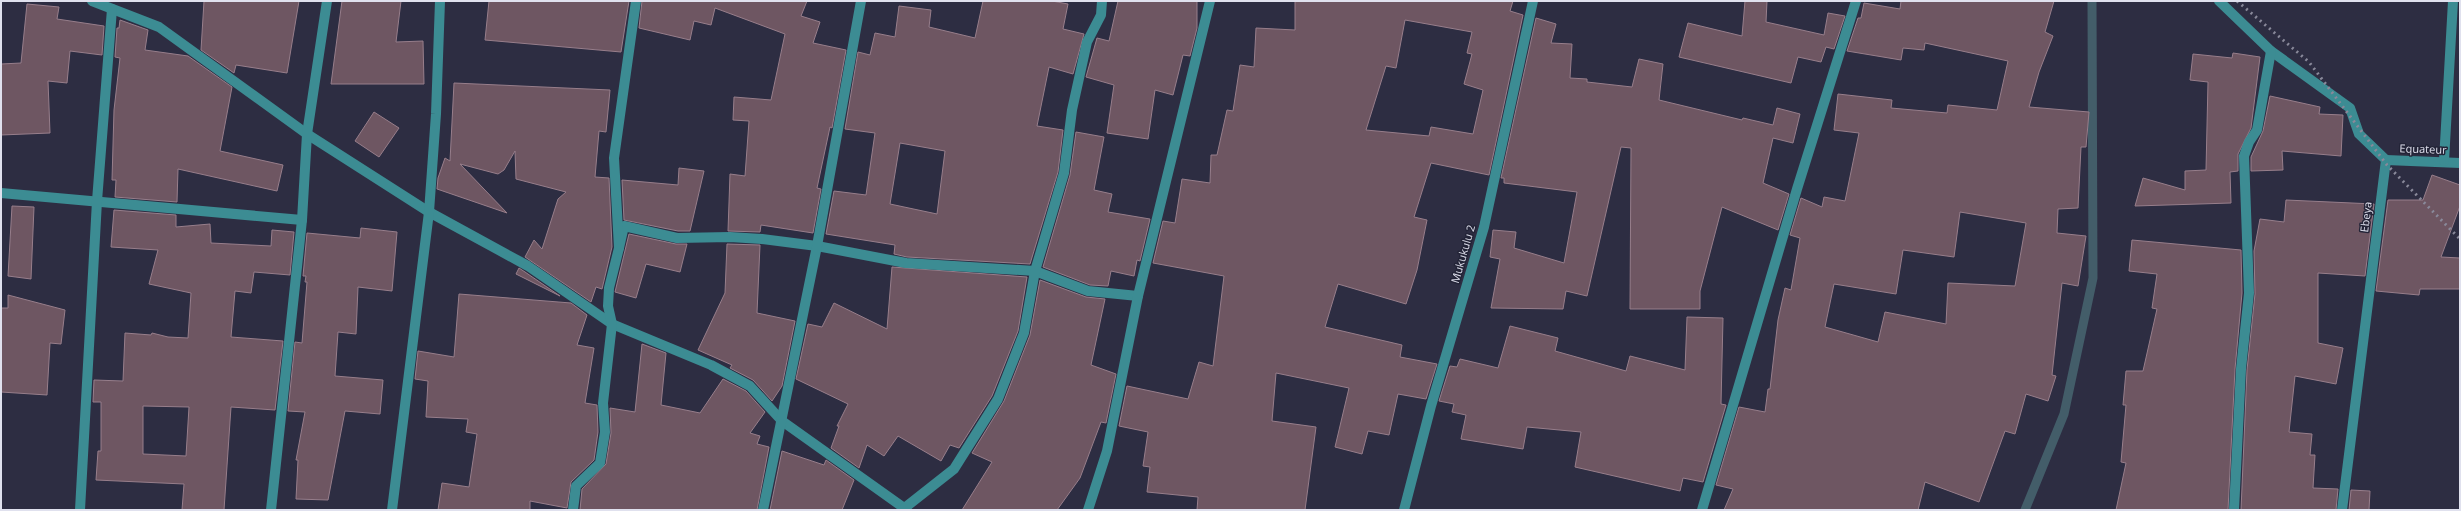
<svg xmlns="http://www.w3.org/2000/svg" width="2461" height="511" font-family="'Open Sans',sans-serif">
	<rect width="100%" height="100%" fill="#2d2d42"/>
	<g fill="none" stroke-linecap="round" stroke-linejoin="round">
		<path stroke="#435d69" stroke-width="9" d="M 2025,510 L 2064,414 L 2093,278 L 2092,1"/>
	</g>
	<g fill="#6e5662" stroke="#977e8b" fill-rule="evenodd">
		<path d="M 204,1 L 299,1 L 287,73 L 236,65 L 234,73 L 201,50 Z"/>
		<path d="M 342,1 L 401,1 L 396,42 L 423,41 L 424,84 L 331,84 Z"/>
		<path d="M 489,1 L 629,1 L 621,52 L 485,40 Z"/>
		<path d="M 642,1 L 807,1 L 801,16 L 820,22 L 813,43 L 846,50 L 832,128 L 830,127 L 817,188 L 821,189 L 813,233 L 761,225 L 760,232 L 728,231 L 730,174 L 745,176 L 749,121 L 733,120 L 734,97 L 771,100 L 785,34 L 715,8 L 711,25 L 694,21 L 690,40 L 639,28 Z"/>
		<path d="M 983,1 L 1052,1 L 1068,4 L 1063,29 L 1084,34 L 1073,74 L 1049,67 L 1037,126 L 1063,130 L 1058,172 L 1030,264 L 907,257 L 894,254 L 895,245 L 826,234 L 834,191 L 866,195 L 875,133 L 845,129 L 858,52 L 870,55 L 875,33 L 895,37 L 899,6 L 931,10 L 929,27 L 975,38 ZM 900,143 L 945,151 L 937,214 L 890,204 Z"/>
		<path d="M 1118,1 L 1197,1 L 1197,28 L 1190,56 L 1183,55 L 1173,95 L 1155,90 L 1148,139 L 1107,133 L 1114,85 L 1086,77 L 1097,38 L 1109,41 Z"/>
		<path d="M 1295,1 L 1513,1 L 1510,11 L 1523,15 L 1489,175 L 1431,163 L 1414,217 L 1427,220 L 1417,270 L 1406,304 L 1338,284 L 1325,327 L 1402,345 L 1400,357 L 1437,364 L 1426,399 L 1398,394 L 1389,435 L 1368,431 L 1362,454 L 1335,447 L 1349,388 L 1276,373 L 1272,421 L 1316,427 L 1305,510 L 1197,510 L 1198,497 L 1147,492 L 1150,467 L 1143,466 L 1148,432 L 1119,426 L 1127,386 L 1188,399 L 1199,362 L 1213,366 L 1224,276 L 1153,263 L 1163,221 L 1175,223 L 1182,179 L 1210,183 L 1211,155 L 1217,155 L 1227,110 L 1233,111 L 1240,65 L 1254,67 L 1256,28 L 1295,30 ZM 1405,20 L 1472,32 L 1467,53 L 1472,54 L 1464,84 L 1483,90 L 1473,134 L 1431,127 L 1429,136 L 1366,130 L 1386,66 L 1396,68 Z"/>
		<path d="M 1745,1 L 1767,1 L 1766,22 L 1824,35 L 1828,13 L 1845,16 L 1834,49 L 1826,47 L 1821,62 L 1798,57 L 1791,83 L 1679,57 L 1688,23 L 1742,36 Z"/>
		<path d="M 1901,1 L 2054,1 L 2045,32 L 2053,36 L 2039,72 L 2029,107 L 2089,112 L 2086,147 L 2081,147 L 2078,208 L 2058,209 L 2057,233 L 2086,236 L 2078,286 L 2062,283 L 2052,375 L 2056,376 L 2048,401 L 2026,394 L 2015,434 L 2005,431 L 1979,502 L 1925,482 L 1918,510 L 1724,510 L 1733,489 L 1716,485 L 1739,407 L 1765,412 L 1768,389 L 1770,389 L 1778,320 L 1785,288 L 1791,290 L 1800,238 L 1790,235 L 1801,198 L 1822,207 L 1824,197 L 1845,201 L 1859,133 L 1834,130 L 1838,94 L 1892,100 L 1891,108 L 1947,113 L 1948,105 L 1997,110 L 2008,61 L 1925,43 L 1924,50 L 1903,48 L 1901,60 L 1847,51 L 1858,18 L 1861,18 L 1864,3 L 1900,9 ZM 1960,212 L 2026,223 L 2015,286 L 1948,283 L 1946,324 L 1885,312 L 1878,342 L 1825,327 L 1834,284 L 1896,294 L 1903,250 L 1954,257 Z"/>
		<path d="M 27,4 L 59,7 L 57,19 L 104,26 L 102,55 L 70,51 L 67,83 L 48,81 L 50,133 L 1,135 L 1,64 L 21,63 Z"/>
		<path d="M 1536,18 L 1556,24 L 1551,43 L 1572,44 L 1570,78 L 1587,79 L 1587,82 L 1632,87 L 1639,59 L 1663,64 L 1659,100 L 1742,120 L 1743,118 L 1773,125 L 1777,108 L 1800,114 L 1793,143 L 1773,138 L 1763,183 L 1789,194 L 1778,230 L 1722,207 L 1700,291 L 1700,309 L 1630,309 L 1631,148 L 1621,147 L 1587,296 L 1566,291 L 1563,309 L 1491,308 L 1500,259 L 1490,257 L 1493,230 L 1516,232 L 1514,248 L 1564,263 L 1577,192 L 1504,183 L 1504,178 L 1501,178 Z"/>
		<path d="M 120,20 L 148,30 L 145,50 L 188,56 L 232,87 L 220,151 L 283,165 L 277,191 L 178,169 L 177,202 L 115,197 L 116,180 L 112,180 L 114,110 L 120,58 L 115,57 L 117,28 L 119,28 Z"/>
		<path d="M 2233,53 L 2260,57 L 2251,128 L 2238,154 L 2238,171 L 2230,172 L 2231,203 L 2135,206 L 2143,178 L 2185,190 L 2185,171 L 2206,170 L 2208,82 L 2190,80 L 2193,54 L 2232,58 Z"/>
		<path d="M 454,83 L 610,90 L 606,132 L 599,131 L 595,177 L 609,178 L 612,247 L 602,289 L 596,287 L 591,302 L 525,257 L 534,240 L 542,249 L 558,199 L 566,192 L 516,179 L 515,151 L 504,170 L 498,174 L 460,164 L 507,213 L 437,189 L 438,178 L 445,158 L 450,161 Z"/>
		<path d="M 2270,96 L 2320,107 L 2319,114 L 2343,115 L 2341,156 L 2282,151 L 2283,170 L 2251,171 L 2251,157 L 2263,131 Z"/>
		<path d="M 374,112 L 399,128 L 379,157 L 355,141 Z"/>
		<path d="M 1076,132 L 1104,137 L 1094,190 L 1112,194 L 1108,212 L 1150,219 L 1140,261 L 1137,260 L 1134,276 L 1111,271 L 1108,286 L 1090,285 L 1043,267 L 1070,175 Z"/>
		<path d="M 679,168 L 704,171 L 690,231 L 678,231 L 624,220 L 622,180 L 678,185 Z"/>
		<path d="M 2432,175 L 2460,185 L 2460,206 L 2441,257 L 2460,258 L 2460,289 L 2420,289 L 2419,295 L 2376,291 L 2388,200 L 2423,200 Z"/>
		<path d="M 2286,200 L 2374,204 L 2365,276 L 2318,273 L 2318,343 L 2343,348 L 2336,384 L 2295,376 L 2289,432 L 2312,434 L 2310,455 L 2315,455 L 2313,488 L 2338,489 L 2336,510 L 2241,510 L 2247,370 L 2255,294 L 2254,251 L 2260,219 L 2284,222 Z"/>
		<path d="M 12,206 L 34,207 L 31,279 L 8,276 Z"/>
		<path d="M 114,210 L 176,215 L 176,227 L 210,224 L 211,243 L 271,246 L 272,230 L 294,232 L 290,275 L 254,272 L 251,293 L 235,291 L 231,337 L 283,341 L 275,410 L 231,407 L 224,510 L 182,510 L 184,484 L 96,480 L 98,451 L 101,451 L 101,402 L 93,402 L 94,380 L 123,381 L 125,333 L 151,335 L 152,333 L 168,337 L 188,338 L 191,293 L 149,284 L 158,250 L 111,247 ZM 143,406 L 189,407 L 186,456 L 143,454 Z"/>
		<path d="M 361,228 L 397,232 L 392,291 L 358,287 L 356,334 L 338,332 L 335,376 L 383,380 L 380,414 L 345,411 L 328,500 L 296,499 L 298,460 L 296,460 L 305,412 L 288,411 L 295,342 L 302,343 L 307,282 L 305,282 L 306,276 L 303,276 L 307,233 L 360,238 Z"/>
		<path d="M 629,234 L 676,244 L 687,244 L 680,272 L 646,264 L 636,298 L 615,292 Z"/>
		<path d="M 2132,240 L 2241,250 L 2242,293 L 2235,369 L 2228,510 L 2116,510 L 2126,463 L 2121,462 L 2126,405 L 2123,405 L 2126,371 L 2143,371 L 2157,309 L 2152,308 L 2157,274 L 2129,271 Z"/>
		<path d="M 727,244 L 760,245 L 757,313 L 795,321 L 782,386 L 772,401 L 753,380 L 730,368 L 732,365 L 698,350 L 725,293 Z"/>
		<path d="M 892,267 L 1027,277 L 1018,331 L 992,396 L 959,448 L 950,445 L 941,461 L 898,436 L 884,456 L 867,445 L 859,468 L 831,448 L 839,426 L 837,426 L 848,404 L 796,379 L 808,324 L 822,327 L 834,303 L 887,329 Z"/>
		<path d="M 519,268 L 525,272 L 560,296 L 516,274 Z"/>
		<path d="M 1040,280 L 1086,297 L 1105,299 L 1091,365 L 1116,374 L 1106,423 L 1101,422 L 1080,478 L 1057,510 L 962,510 L 992,462 L 972,453 L 1004,401 L 1030,335 Z"/>
		<path d="M 459,294 L 571,303 L 587,315 L 577,345 L 594,348 L 585,403 L 597,405 L 598,432 L 594,460 L 571,482 L 567,508 L 530,501 L 530,510 L 438,510 L 442,483 L 469,487 L 477,434 L 466,432 L 468,419 L 426,417 L 428,381 L 415,379 L 418,351 L 454,357 Z"/>
		<path d="M 8,295 L 65,310 L 61,344 L 50,343 L 47,395 L 1,392 L 1,308 L 8,308 Z"/>
		<path d="M 1687,317 L 1723,318 L 1721,404 L 1726,405 L 1703,482 L 1683,478 L 1680,491 L 1575,467 L 1581,432 L 1527,427 L 1523,449 L 1461,439 L 1466,415 L 1452,412 L 1454,404 L 1439,401 L 1450,366 L 1457,367 L 1460,359 L 1498,368 L 1510,326 L 1558,338 L 1555,351 L 1626,371 L 1630,356 L 1685,370 Z"/>
		<path d="M 642,344 L 666,353 L 661,405 L 700,413 L 723,379 L 746,391 L 765,412 L 750,433 L 760,436 L 757,444 L 769,447 L 757,510 L 580,510 L 582,489 L 606,464 L 611,433 L 610,408 L 635,412 Z"/>
		<path d="M 782,451 L 824,465 L 826,460 L 854,480 L 842,510 L 770,510 Z"/>
		<path d="M 2351,490 L 2370,491 L 2369,510 L 2349,510 Z"/>
	</g>
	<g fill="none" stroke-linecap="round" stroke-linejoin="round">
		<g stroke="#3c8c93" stroke-width="10">
			<path d="M 92,1 L 159,27 L 307,134 L 429,212 L 528,266 L 612,324 L 711,365 L 750,386 L 782,421 L 907,510"/>
			<path d="M 2219,1 L 2271,51 L 2350,108 L 2359,134 L 2386,160 L 2342,510"/>
			<path d="M 2386,160 L 2460,163"/>
			<path d="M 2444,161 L 2453,1"/>
			<path d="M 1,193 L 302,220"/>
			<path d="M 619,248 L 624,226 L 677,238 L 730,237 L 762,239 L 817,246 L 906,263 L 1035,271 L 1088,291 L 1138,296"/>
			<path d="M 80,510 L 97,201 L 112,9"/>
			<path d="M 271,510 L 302,220 L 307,134 L 327,1"/>
			<path d="M 392,510 L 429,212 L 436,114 L 440,1"/>
			<path d="M 573,510 L 576,486 L 600,463 L 605,432 L 603,403 L 612,324 L 608,306 L 609,288 L 619,248 L 614,158 L 636,1"/>
			<path d="M 763,510 L 817,246 L 861,1"/>
			<path d="M 902,510 L 954,469 L 998,399 L 1024,333 L 1035,271 L 1064,173 L 1072,110 L 1087,42 L 1101,15 L 1102,1"/>
			<path d="M 1088,510 L 1107,451 L 1138,296 L 1210,1"/>
			<path d="M 1404,510 L 1431,406 L 1484,227 L 1533,1"/>
			<path d="M 1702,510 L 1797,189 L 1856,1"/>
			<path d="M 2234,510 L 2241,369 L 2249,293 L 2244,156 L 2249,142 L 2257,130 L 2271,51"/>
		</g>
		<path stroke="#89899a" stroke-width="3" stroke-dasharray="2 4" stroke-linecap="butt" d="M 2237,1 L 2309,62 L 2387,165 L 2460,239"/>
	</g>
	<g text-anchor="middle" stroke-width="3" stroke-linejoin="round" paint-order="stroke">
		<g font-size="11" fill="#e0e1ee" stroke="#232437">
			<text transform="translate(2423 149) rotate(2)" y="4">Equateur</text>
			<text transform="translate(2366 217) rotate(-83)" y="4">Ebeya</text>
			<text transform="translate(1463 254) rotate(-74)" y="4">Mukukulu 2</text>
		</g>
	</g>
	<rect width="2461" height="511" fill="none" stroke="#e0e1ee" stroke-width="4"/>
</svg>
